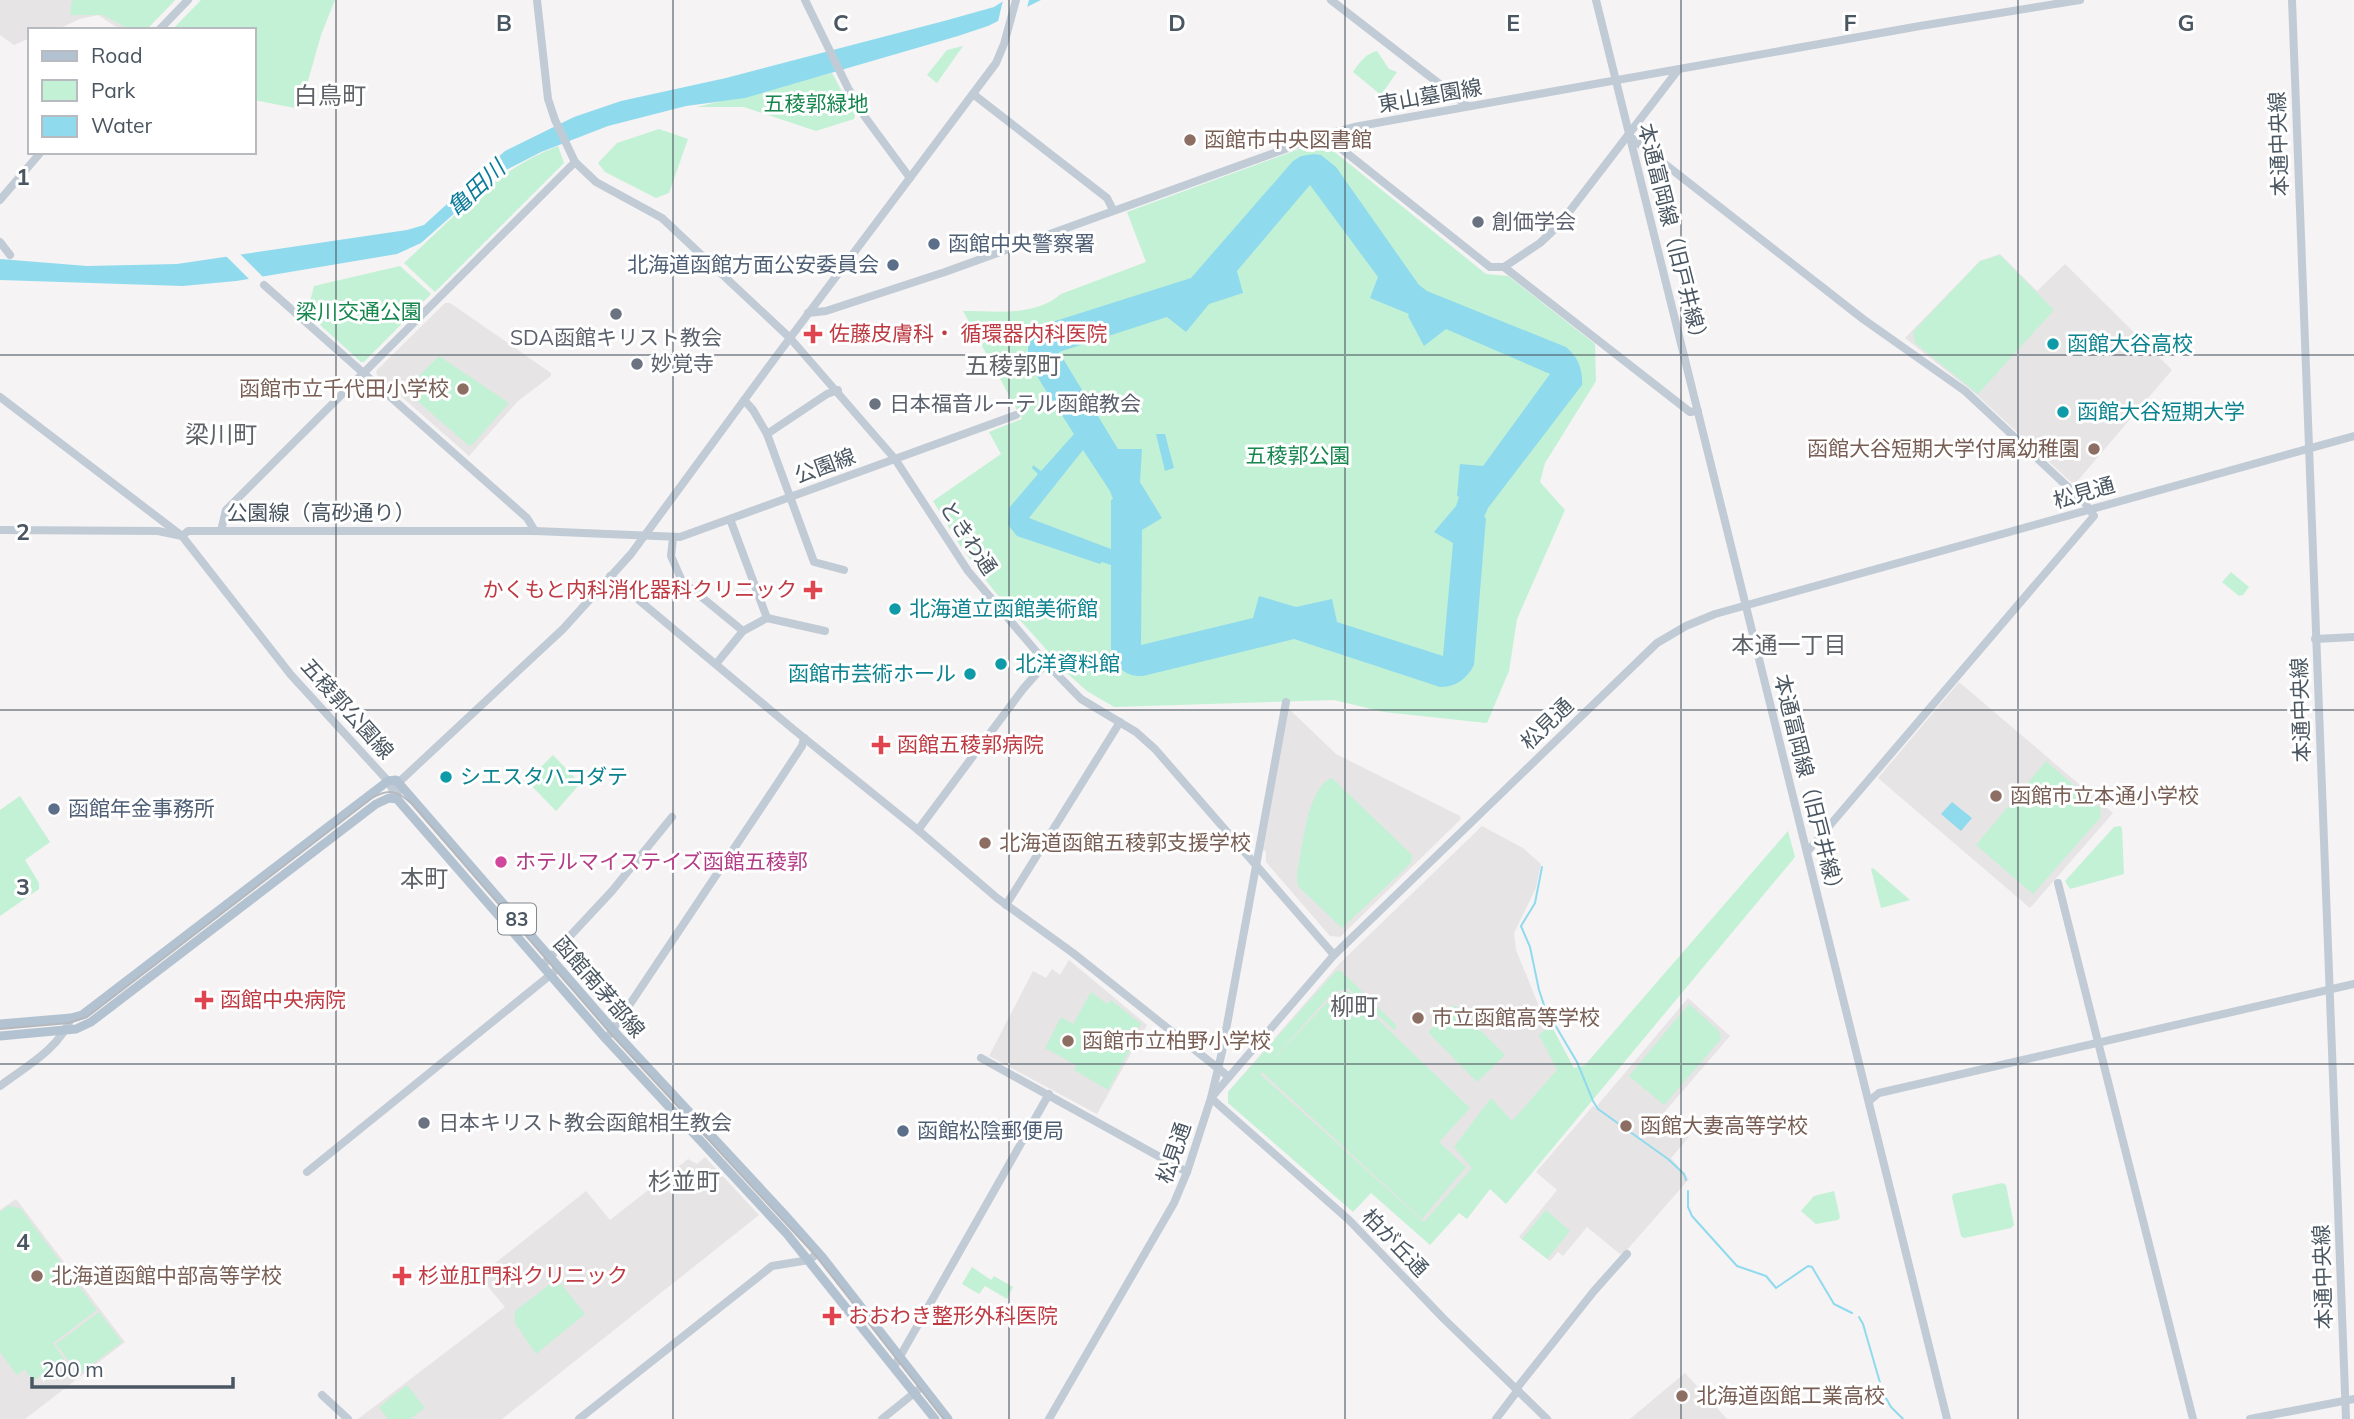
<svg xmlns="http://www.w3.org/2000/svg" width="2354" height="1419" font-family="Mulish,'Noto Sans JP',sans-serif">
	<rect width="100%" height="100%" fill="#f5f3f3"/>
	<g fill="#e6e4e5">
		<path d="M 0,0 L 175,0 L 146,30 L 121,30 L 98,15 L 80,19 L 56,30 L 30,30 L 30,38 L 14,45 L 0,35 Z"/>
		<path d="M 2000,254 L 2037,291 L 2065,264 L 2172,370 L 2074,485 L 1977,395 L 1905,338 L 1980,261 Z"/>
		<path d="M 445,303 L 450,303 L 551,373 L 551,376 L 518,401 L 469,456 L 377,375 L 376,371 Z"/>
		<path d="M 1959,682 L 2113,813 L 2030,908 L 1878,778 Z"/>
		<path d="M 1288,708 L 1336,754 L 1460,816 L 1461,819 L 1340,937 L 1330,936 L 1266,862 L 1266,851 L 1262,850 Z"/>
		<path d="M 1482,826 L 1523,848 L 1541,864 L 1536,888 L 1514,933 L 1516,950 L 1566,1072 L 1422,1233 L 1371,1190 L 1228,1092 L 1339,964 Z"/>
		<path d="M 1069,960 L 1147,1025 L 1097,1114 L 989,1056 L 1033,971 L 1046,978 L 1052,969 L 1060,975 Z"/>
		<path d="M 1688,998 L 1730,1036 L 1662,1115 L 1689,1137 L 1671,1158 L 1689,1179 L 1626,1251 L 1620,1254 L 1587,1227 L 1563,1256 L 1558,1252 L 1550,1261 L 1519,1237 L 1557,1190 L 1536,1172 L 1593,1106 L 1596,1107 Z"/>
		<path d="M 705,1157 L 759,1215 L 502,1419 L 358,1419 L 505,1307 L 479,1276 L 586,1191 L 610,1220 L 688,1159 L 697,1164 Z"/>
		<path d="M 16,1199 L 125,1342 L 25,1419 L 0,1419 L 0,1210 Z"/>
		<path d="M 1685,1373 L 1727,1419 L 1630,1419 Z"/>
	</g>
	<g fill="#c3f1d5">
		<path d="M 72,0 L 175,0 L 146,30 L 131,30 L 103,15 L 70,15 Z"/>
		<path d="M 201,0 L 335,0 L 321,35 L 300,109 L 254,100 L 254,30 L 172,30 Z"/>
		<path d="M 963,46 L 937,83 L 927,75 L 947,50 Z"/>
		<path d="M 1377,51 L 1389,69 L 1397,72 L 1381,95 L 1353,72 C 1360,62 1365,54 1377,51 Z"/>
		<path d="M 832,73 L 855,115 L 854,119 L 816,131 L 744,107 L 697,107 Z"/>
		<path d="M 659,129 L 688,139 L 669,193 L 656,198 L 605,172 L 598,163 L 617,143 Z"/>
		<path d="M 1321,141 L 1486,274 L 1508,276 L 1595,344 L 1596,381 L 1545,463 L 1540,482 L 1565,510 L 1517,619 L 1509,671 L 1487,723 L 1384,712 L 1334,700 L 1114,707 L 1087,691 L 1069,675 L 995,592 L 961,547 L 933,501 L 1001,454 L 989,432 L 1022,419 L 963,311 C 995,311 1035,317 1061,294 L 1146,262 L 1127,212 Z"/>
		<path d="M 558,146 L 564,163 L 435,292 L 404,263 C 452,219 495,170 558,146 Z"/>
		<path d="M 2000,255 L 2054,310 L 1978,394 L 1915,343 L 1913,332 L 1980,261 Z"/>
		<path d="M 400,266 L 431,294 L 364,362 L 361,362 L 307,313 L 314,286 Z"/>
		<path d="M 439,356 L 509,403 L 472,445 L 468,445 L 405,390 Z"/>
		<path d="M 2231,572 L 2249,587 L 2243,595 L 2239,596 L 2222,582 Z"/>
		<path d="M 553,755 L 578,781 L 578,786 L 556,811 L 527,781 Z"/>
		<path d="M 2046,761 L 2100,808 L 2101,817 L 2033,894 L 1976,845 Z"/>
		<path d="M 1332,778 L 1412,855 L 1411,863 L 1342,928 L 1298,886 L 1297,875 C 1302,852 1307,786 1332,778 Z"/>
		<path d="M 20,796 L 50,842 L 25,860 L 39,883 L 39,889 L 0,916 L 0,810 Z"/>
		<path d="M 2120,826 L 2122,828 L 2124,874 L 2070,889 L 2065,881 L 2114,827 Z"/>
		<path d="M 1788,831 L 1795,857 L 1506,1204 L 1490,1189 L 1467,1219 L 1459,1213 L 1430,1245 L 1371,1193 L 1353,1212 L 1228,1103 L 1228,1092 L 1336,971 L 1341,971 L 1397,1026 L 1394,1030 L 1349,989 L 1333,992 L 1265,1068 L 1335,994 L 1348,991 L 1470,1108 L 1439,1142 L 1466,1167 L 1422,1219 L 1262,1072 L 1260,1074 L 1424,1222 L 1472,1168 L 1454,1147 L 1491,1098 L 1512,1121 L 1557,1070 L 1539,1035 L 1551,1025 L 1574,1068 L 1585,1065 Z"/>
		<path d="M 1873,868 L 1910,900 L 1881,908 L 1871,869 Z"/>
		<path d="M 1091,992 L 1107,1004 L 1111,1000 L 1141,1024 L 1129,1042 L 1133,1044 L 1108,1090 L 1074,1070 L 1076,1065 L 1045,1048 L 1061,1017 L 1073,1024 Z"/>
		<path d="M 1689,1004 L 1719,1031 L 1721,1039 L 1664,1105 L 1629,1076 Z"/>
		<path d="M 1455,1005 L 1505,1055 L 1477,1082 L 1428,1032 Z"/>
		<path d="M 2002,1183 L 2006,1185 L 2014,1225 L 2011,1228 L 1964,1238 L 1961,1236 L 1952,1197 L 1953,1194 Z"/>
		<path d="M 1834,1191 L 1840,1217 L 1838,1220 L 1816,1224 L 1801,1211 L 1814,1196 Z"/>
		<path d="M 8,1206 L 20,1208 L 97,1310 L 53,1343 L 64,1359 L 33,1381 L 25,1369 L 17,1375 L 0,1352 L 0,1212 Z"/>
		<path d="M 1546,1210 L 1570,1231 L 1547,1259 L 1522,1239 Z"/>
		<path d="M 972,1267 L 991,1280 L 994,1276 L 1013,1287 L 1007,1299 L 985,1286 L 979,1294 L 962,1284 Z"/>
		<path d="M 557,1279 L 585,1314 L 536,1354 L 515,1323 L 515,1311 Z"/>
		<path d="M 99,1312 L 122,1342 L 79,1374 L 56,1344 Z"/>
		<path d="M 407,1385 L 425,1408 L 410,1419 L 388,1419 L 379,1407 Z"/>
	</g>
	<g fill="#90daee" fill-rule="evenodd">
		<path d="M 1005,0 L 1041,0 L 988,26 L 958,36 L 745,98 L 686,106 L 608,126 L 541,152 L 500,173 L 421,243 L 397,254 L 236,281 L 183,286 L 0,280 L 0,259 L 87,266 L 177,264 L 407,230 L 424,225 L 505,151 L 574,117 L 621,101 L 726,78 L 944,21 L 994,7 Z"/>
		<path d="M 1314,154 L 1321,155 L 1336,167 L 1419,285 L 1427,291 L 1566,347 C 1578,357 1583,369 1582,385 L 1488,508 L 1484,517 L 1486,518 L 1474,665 C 1467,679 1456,687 1440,687 L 1294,639 L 1143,676 C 1128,677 1117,669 1111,655 L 1111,565 L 1102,562 L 1100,564 L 1017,536 L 1008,525 L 1009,508 L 1038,474 L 1032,468 L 1033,465 L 1041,471 L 1074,434 C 1065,420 1056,406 1047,392 C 1031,367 1013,340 1049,323 L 1191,278 L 1293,161 L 1301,156 ZM 1310,185 L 1378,277 L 1370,298 L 1409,314 L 1408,316 L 1424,346 L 1446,329 L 1550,374 L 1483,466 L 1460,464 L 1457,496 L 1459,497 L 1456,506 L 1434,532 L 1453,543 L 1443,656 L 1337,622 L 1332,599 L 1296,607 L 1259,596 L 1253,618 L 1141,645 L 1142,530 L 1162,518 L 1140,482 L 1142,449 L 1118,449 L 1059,352 L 1167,317 L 1186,332 L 1209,304 L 1243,293 L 1237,271 ZM 1083,450 L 1110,491 L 1113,499 L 1111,500 L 1111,549 L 1029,518 Z"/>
		<path d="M 1156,434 L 1165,434 L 1174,468 L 1165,471 Z"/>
		<path d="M 1952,802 L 1972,818 L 1961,831 L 1941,814 Z"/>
	</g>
	<g fill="#f5f3f3">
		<path d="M 1003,0 L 1029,0 L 1026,11 L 997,26 Z"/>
		<path d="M 238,252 L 264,278 L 250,280 L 224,254 Z"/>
	</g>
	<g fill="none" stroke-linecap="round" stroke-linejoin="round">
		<g stroke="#90daee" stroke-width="2">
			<path d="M 1542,867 L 1535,903 L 1521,926 L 1530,947 L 1539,990 L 1545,1008 L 1577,1062 L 1593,1101 L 1598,1109 L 1668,1159 L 1684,1174 L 1686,1180"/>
			<path d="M 1688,1191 L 1688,1207 L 1692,1216 L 1737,1266 L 1766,1276 L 1776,1288 L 1808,1266 L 1812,1267 L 1834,1304 L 1852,1313"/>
			<path d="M 1859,1317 L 1863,1324 L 1883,1393 L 1891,1407 L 1903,1419"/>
		</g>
		<g stroke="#c1cbd6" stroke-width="8">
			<path d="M 537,0 L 548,99 L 555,120 L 575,162 L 596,182 L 662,218 L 790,338 L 895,459 L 968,571 L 1046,663 L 1081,699 L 1136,732 L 1155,749 L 1334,955"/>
			<path d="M 805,0 L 848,88 L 865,117 L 910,178"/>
			<path d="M 1331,0 L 1468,106"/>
			<path d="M 1596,0 L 1947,1419"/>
			<path d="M 2292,0 L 2346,1419"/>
			<path d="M 159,30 L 188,0"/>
			<path d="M 973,94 L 1107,198 L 1113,210"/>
			<path d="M 1324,135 L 1490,267 L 1504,267 L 1540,243 L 1559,225 L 1678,70"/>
			<path d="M 1629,136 L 1863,319 L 1965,391 L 2085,503 L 2094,516 L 1807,852"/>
			<path d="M 0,200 L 41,152"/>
			<path d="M 0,242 L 10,255"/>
			<path d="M 1504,267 L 1681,405 L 1690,412 L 1698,411"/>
			<path d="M 264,285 L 527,518 L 535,531"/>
			<path d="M 808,313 L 826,311 L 945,272 L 1324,135 L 1354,127 L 1920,26 L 2080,0"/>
			<path d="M 0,397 L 182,536 L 291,675 L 388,781 L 396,796"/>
			<path d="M 744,400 L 753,410 L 767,434 L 814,562 L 844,570"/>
			<path d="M 767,434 L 827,394 L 838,390"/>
			<path d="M 730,519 L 767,618"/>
			<path d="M 0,530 L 158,531 L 182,536 L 188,531 L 535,531 L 680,537 L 1016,415"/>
			<path d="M 221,531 L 226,510 L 575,162"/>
			<path d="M 673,538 L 671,556 L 682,581 L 743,631"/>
			<path d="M 610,576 L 793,729 L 918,830 L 997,898 L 1073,953 L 1229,1077"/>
			<path d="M 2315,639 L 2354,637"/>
			<path d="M 716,664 L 743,631 L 767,618 L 825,631"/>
			<path d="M 1286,702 L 1222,1052 L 1211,1098 L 1349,1220 L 1443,1318 L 1547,1419"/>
			<path d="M 397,799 L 399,782 L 563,629 L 631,554 L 781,350 L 996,63 L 1004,44 L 1016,0"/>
			<path d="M 918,830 L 1023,689 L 1046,663"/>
			<path d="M 2058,883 L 2193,1419"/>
			<path d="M 1006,905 L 1120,722"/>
			<path d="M 542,966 L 612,891 L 672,817"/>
			<path d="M 610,1034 L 779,781 L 802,746 L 804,738"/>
			<path d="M 981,1058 L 1187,1172"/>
			<path d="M 0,1086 C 25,1067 59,1049 71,1018"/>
			<path d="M 1869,1101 L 1879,1093 L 2354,984"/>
			<path d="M 307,1172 L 554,972"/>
			<path d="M 894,1367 L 1049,1094"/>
			<path d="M 1517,1388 L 1594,1291 L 1627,1254"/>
			<path d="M 322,1395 L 348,1419"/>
			<path d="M 579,1419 L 772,1266 L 809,1260 L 818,1253"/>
			<path d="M 882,1419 L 918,1390"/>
			<path d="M 1049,1419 L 1174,1203 L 1187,1172 L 1211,1098 L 1229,1077 L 1334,955 L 1657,643 L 1686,626 L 1715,614 L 2354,436"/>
			<path d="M 1496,1419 L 1518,1390"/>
			<path d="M 2250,1419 L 2354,1399"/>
		</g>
		<g stroke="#b3c2d1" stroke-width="9">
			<path d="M 0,1024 L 71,1018 L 82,1015 L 388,781 L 396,780 L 614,1031 L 784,1214 L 823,1258 L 948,1419"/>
			<path d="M 0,1036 L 76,1029 L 91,1022 L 376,804 L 389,798 L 397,799 L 606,1039 L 787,1234 L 935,1419"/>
		</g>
		<path stroke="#b5b8bd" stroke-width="2" d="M 0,1029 L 69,1023 L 87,1017 L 372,798 C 389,788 398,791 412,804 L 611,1034 L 816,1256 L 944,1419"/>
	</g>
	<path fill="none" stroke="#4a5661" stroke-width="2" stroke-opacity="0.55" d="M 336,0 L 336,1419M 673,0 L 673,1419M 1009,0 L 1009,1419M 1345,0 L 1345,1419M 1681,0 L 1681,1419M 2018,0 L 2018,1419M 0,355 L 2354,355M 0,710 L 2354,710M 0,1064 L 2354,1064"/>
	<g fill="#8d6e63" stroke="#fff" stroke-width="2.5">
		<circle cx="1190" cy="140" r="7"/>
		<circle cx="463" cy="389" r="7"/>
		<circle cx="2094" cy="449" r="7"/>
		<circle cx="1996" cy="796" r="7"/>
		<circle cx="985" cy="843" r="7"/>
		<circle cx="1418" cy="1018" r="7"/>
		<circle cx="1068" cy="1041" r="7"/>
		<circle cx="1626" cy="1126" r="7"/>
		<circle cx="37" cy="1276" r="7"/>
		<circle cx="1682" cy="1396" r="7"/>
	</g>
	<g fill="#6b7280" stroke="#fff" stroke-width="2.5">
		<circle cx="1478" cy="222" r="7"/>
		<circle cx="616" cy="314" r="7"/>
		<circle cx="637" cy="364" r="7"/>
		<circle cx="875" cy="404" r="7"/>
		<circle cx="424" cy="1123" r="7"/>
	</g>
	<g fill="#5c6f8a" stroke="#fff" stroke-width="2.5">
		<circle cx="934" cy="244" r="7"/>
		<circle cx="893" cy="265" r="7"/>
		<circle cx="54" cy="809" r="7"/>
		<circle cx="903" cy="1131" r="7"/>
	</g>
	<g fill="#e0444e" stroke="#fff" stroke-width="2.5">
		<path d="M809.5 323.5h7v7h7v7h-7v7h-7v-7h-7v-7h7z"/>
		<path d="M809.5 579.5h7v7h7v7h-7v7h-7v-7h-7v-7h7z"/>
		<path d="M877.5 734.5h7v7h7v7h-7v7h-7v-7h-7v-7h7z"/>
		<path d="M200.5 989.5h7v7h7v7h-7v7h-7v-7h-7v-7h7z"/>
		<path d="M398.5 1265.5h7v7h7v7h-7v7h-7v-7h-7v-7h7z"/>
		<path d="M828.5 1305.5h7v7h7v7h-7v7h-7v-7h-7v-7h7z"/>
	</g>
	<g fill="#0f9aa8" stroke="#fff" stroke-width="2.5">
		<circle cx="2053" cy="344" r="7"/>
		<circle cx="2063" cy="412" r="7"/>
		<circle cx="895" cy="609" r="7"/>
		<circle cx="1001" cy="664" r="7"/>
		<circle cx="970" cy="674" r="7"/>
		<circle cx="446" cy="777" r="7"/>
	</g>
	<circle fill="#d1479c" stroke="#fff" stroke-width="2.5" cx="501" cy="862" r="7"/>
	<g text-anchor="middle" stroke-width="6" stroke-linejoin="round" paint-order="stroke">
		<rect fill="#fff" stroke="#808990" stroke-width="2" x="498" y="903.5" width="38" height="31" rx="5"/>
		<g font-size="19" font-weight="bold" fill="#4a5661">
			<text x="517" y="926">83</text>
		</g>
		<g font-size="21" fill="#4a5661" stroke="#fff">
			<text transform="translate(1430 96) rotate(-10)" y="7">東山墓園線</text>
			<text transform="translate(2279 144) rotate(-92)" y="7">本通中央線</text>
			<text transform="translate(1673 236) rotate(76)" y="7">本通富岡線（旧戸井線）</text>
			<text transform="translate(825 466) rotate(-20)" y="7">公園線</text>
			<text transform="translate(2084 493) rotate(-16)" y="7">松見通</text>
			<text x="321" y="520">公園線（高砂通り）</text>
			<text transform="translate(968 538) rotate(56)" y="7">ときわ通</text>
			<text transform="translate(347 709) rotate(48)" y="7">五稜郭公園線</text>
			<text transform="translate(2301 710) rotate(-92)" y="7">本通中央線</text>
			<text transform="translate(1547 724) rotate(-44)" y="7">松見通</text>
			<text transform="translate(1809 787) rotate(76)" y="7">本通富岡線（旧戸井線）</text>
			<text transform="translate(599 987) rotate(49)" y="7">函館南茅部線</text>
			<text transform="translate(1174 1153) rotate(-71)" y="7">松見通</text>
			<text transform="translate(1395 1243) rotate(46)" y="7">柏が丘通</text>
			<text transform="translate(2323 1277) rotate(-92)" y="7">本通中央線</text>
		</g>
		<g font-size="21" fill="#17864f" stroke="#fff">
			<text x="816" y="111">五稜郭緑地</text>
			<text x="359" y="319">梁川交通公園</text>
			<text x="1298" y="463">五稜郭公園</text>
		</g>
		<g font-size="21" fill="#785e54" stroke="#fff" text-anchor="start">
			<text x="1204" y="147">函館市中央図書館</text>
			<text x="449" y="396" text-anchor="end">函館市立千代田小学校</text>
			<text x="2080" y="456" text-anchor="end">函館大谷短期大学付属幼稚園</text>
			<text x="2010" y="803">函館市立本通小学校</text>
			<text x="999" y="850">北海道函館五稜郭支援学校</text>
			<text x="1432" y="1025">市立函館高等学校</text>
			<text x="1082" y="1048">函館市立柏野小学校</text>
			<text x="1640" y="1133">函館大妻高等学校</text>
			<text x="51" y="1283">北海道函館中部高等学校</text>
			<text x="1696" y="1403">北海道函館工業高校</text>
		</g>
		<g font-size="21" fill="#5b616d" stroke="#fff" text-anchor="start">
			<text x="1492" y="229">創価学会</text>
			<text x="616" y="345" text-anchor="middle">SDA函館キリスト教会</text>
			<text x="651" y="371">妙覚寺</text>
			<text x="889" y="411">日本福音ルーテル函館教会</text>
			<text x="438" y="1130">日本キリスト教会函館相生教会</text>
		</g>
		<g font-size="21" fill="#4e5e75" stroke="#fff" text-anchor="start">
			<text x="948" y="251">函館中央警察署</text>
			<text x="879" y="272" text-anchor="end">北海道函館方面公安委員会</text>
			<text x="68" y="816">函館年金事務所</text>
			<text x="917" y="1138">函館松陰郵便局</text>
		</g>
		<g font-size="21" fill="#be3a42" stroke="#fff" text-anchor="start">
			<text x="829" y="341">佐藤皮膚科・ 循環器内科医院</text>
			<text x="797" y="597" text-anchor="end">かくもと内科消化器科クリニック</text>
			<text x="897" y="752">函館五稜郭病院</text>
			<text x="220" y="1007">函館中央病院</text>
			<text x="418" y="1283">杉並肛門科クリニック</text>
			<text x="848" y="1323">おおわき整形外科医院</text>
		</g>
		<g font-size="21" fill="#0d838f" stroke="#fff" text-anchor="start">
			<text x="2067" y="351">函館大谷高校</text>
			<text x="2077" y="419">函館大谷短期大学</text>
			<text x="909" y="616">北海道立函館美術館</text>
			<text x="1015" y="671">北洋資料館</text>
			<text x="956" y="681" text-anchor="end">函館市芸術ホール</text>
			<text x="460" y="784">シエスタハコダテ</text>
		</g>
		<g font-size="21" fill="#b23c85" stroke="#fff" text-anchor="start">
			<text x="515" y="869">ホテルマイステイズ函館五稜郭</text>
		</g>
		<g font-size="23" font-style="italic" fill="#0c7c9b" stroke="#fff">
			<text transform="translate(476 188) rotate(-43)" y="8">亀田川</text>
		</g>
		<g font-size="23" fill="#5f6368" stroke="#fff">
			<text x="1789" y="653">本通一丁目</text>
		</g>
		<g font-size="24" fill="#5f6368" stroke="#fff">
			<text x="330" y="104">白鳥町</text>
			<text x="1013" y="374">五稜郭町</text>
			<text x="221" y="443">梁川町</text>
			<text x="424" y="887">本町</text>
			<text x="1354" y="1015">柳町</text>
			<text x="684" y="1190">杉並町</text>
		</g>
	</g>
	<g font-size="23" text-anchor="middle" font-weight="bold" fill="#4a5661" stroke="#fff" stroke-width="6" stroke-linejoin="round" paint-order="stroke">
		<text x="504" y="31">B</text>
		<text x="841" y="31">C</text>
		<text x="1177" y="31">D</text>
		<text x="1513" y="31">E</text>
		<text x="1850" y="31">F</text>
		<text x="2186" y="31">G</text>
		<text x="23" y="185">1</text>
		<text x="23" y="540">2</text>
		<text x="23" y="895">3</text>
		<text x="23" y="1250">4</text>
	</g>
	<rect x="28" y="28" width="228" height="126" fill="#ffffff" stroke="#b7bbc0" stroke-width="2"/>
	<rect x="42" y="51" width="35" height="10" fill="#b3c2d1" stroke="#b7bbc0" stroke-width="2"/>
	<text x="91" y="63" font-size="21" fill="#4a5661">Road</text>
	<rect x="42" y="80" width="35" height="21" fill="#c3f1d5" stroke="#b7bbc0" stroke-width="2"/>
	<text x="91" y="98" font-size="21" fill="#4a5661">Park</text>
	<rect x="42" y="116" width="35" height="21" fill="#90daee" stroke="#b7bbc0" stroke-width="2"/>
	<text x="91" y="133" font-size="21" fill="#4a5661">Water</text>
	<path d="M32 1377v10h201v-10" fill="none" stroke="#4a5661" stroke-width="3.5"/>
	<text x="42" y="1377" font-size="21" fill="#4a5661" stroke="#ffffff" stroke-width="5" paint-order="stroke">200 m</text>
</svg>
